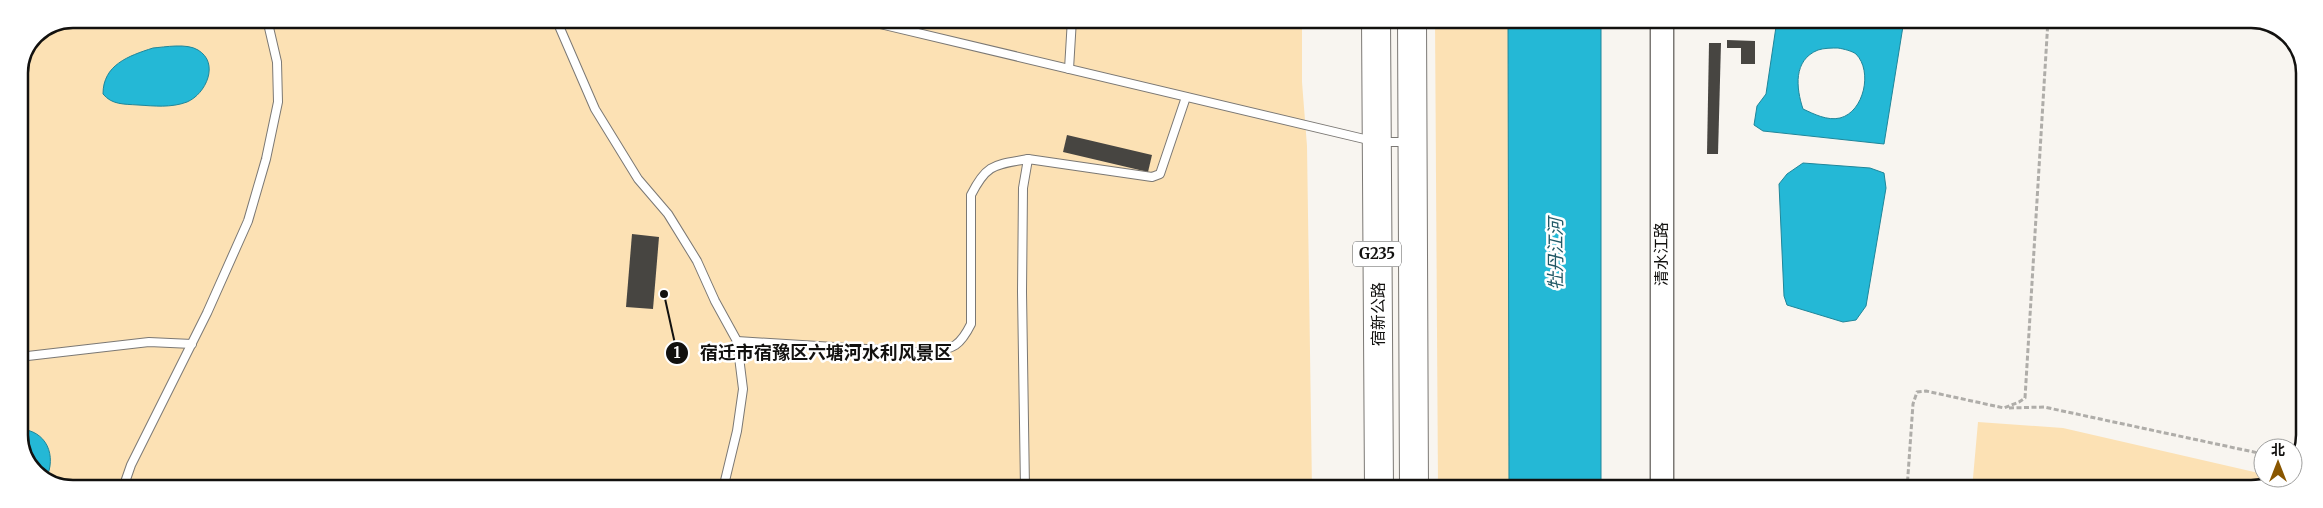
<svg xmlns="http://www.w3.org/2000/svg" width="2323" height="508" font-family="Merriweather,'Noto Sans SC',serif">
	<rect width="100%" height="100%" fill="#f8f5f0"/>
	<g fill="#fce1b4">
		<path d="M 73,19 L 1302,19 L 1302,82 L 1307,146 L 1312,489 L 63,488 L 34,473 L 19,442 L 19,73 L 35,34 Z"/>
		<path d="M 1435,19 L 1508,19 L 1509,489 L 1438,489 Z"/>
		<path d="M 1978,422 L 2063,428 L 2263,474 L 2263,478 L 2272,478 L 2272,481 L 2250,489 L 1972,489 Z"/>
	</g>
	<g fill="#24b8d6" stroke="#1f869a" fill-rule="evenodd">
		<path d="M 1508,19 L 1601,19 L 1601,489 L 1509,489 Z"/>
		<path d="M 1777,20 L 1904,20 L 1884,144 L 1763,131 L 1754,125 L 1757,106 L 1766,94 ZM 1838,48 C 1844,49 1852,51 1856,54 C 1873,71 1864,112 1840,118 C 1827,121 1814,114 1803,109 C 1796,88 1793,60 1818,50 C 1824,48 1832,48 1838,48 Z"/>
		<path d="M 153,48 C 165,47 187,43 198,50 C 220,63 206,94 187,102 C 171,108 154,106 138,105 C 124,104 112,105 103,94 C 103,65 128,56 153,48 Z"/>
		<path d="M 1803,163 L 1870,168 L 1884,173 L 1886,188 L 1866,306 L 1856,320 L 1843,322 L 1787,305 L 1784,296 L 1779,184 L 1787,174 Z"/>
		<path d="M 19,429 C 47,430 57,456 46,479 L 34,473 L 19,442 Z"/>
	</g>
	<g fill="#474541">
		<path d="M 1727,40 L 1755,41 L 1755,64 L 1741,64 L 1741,48 L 1727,48 Z"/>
		<path d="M 1709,43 L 1721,43 L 1718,154 L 1707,154 Z"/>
		<path d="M 1067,135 L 1152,155 L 1148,172 L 1063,152 Z"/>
		<path d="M 632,234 L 659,237 L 653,309 L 626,307 Z"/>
	</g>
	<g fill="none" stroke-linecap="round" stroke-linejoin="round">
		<defs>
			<g id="lane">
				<path d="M 556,19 L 595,109 L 638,179 L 668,214 L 697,261 L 715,301 L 737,341 L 743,389 L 737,431 L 723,489"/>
				<path d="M 859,19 L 1377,142 L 1408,142"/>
				<path d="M 1069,69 L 1072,19"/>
				<path d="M 737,341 L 931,353 C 954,348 960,346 971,324 L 971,195 C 987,163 995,165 1028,159"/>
				<path d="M 19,357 L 149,342 L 192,344"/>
				<path d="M 123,488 L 131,465 L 207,313 L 248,221 L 266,159 L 278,102 L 277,62 L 267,19"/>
				<path d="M 1025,489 L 1022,292 L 1023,188 L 1028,159 L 1152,177 L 1160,174 L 1186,97"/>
			</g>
			<path id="secondary" d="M 1662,19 L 1662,489"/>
			<g id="highway">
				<path d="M 1376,19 L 1379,489"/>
				<path d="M 1412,19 L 1414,489"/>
			</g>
		</defs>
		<use href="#lane" stroke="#7b7874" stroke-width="10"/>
		<use href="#secondary" stroke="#7b7874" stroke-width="25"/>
		<use href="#highway" stroke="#7b7874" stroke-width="30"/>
		<g stroke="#afada9" stroke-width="3" stroke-dasharray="5 2.5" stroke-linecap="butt">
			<path d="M 2009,408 L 2044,407 L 2263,454"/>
			<path d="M 2293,461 L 2294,461"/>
			<path d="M 1907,489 L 1913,404 L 1917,392 L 1926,391 L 2004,408 L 2019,402 L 2025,398 L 2048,20"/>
		</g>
		<use href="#lane" stroke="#fff" stroke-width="8"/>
		<use href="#secondary" stroke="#fff" stroke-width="22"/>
		<use href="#highway" stroke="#fff" stroke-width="28"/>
	</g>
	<g text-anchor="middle" stroke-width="5" stroke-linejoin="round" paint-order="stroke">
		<rect fill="#fff" stroke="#595857" stroke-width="1" x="1353" y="241.5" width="48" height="25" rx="4"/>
		<g font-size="15" font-weight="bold" fill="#12110f">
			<text x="1377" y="259">G235</text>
		</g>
		<g font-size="16" fill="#12110f" stroke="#fff">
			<text transform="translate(1661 254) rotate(-90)" y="6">清水江路</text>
			<text transform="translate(1378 314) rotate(-90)" y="6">宿新公路</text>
		</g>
		<g font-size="18" font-style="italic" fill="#225966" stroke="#fff">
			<text transform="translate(1556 254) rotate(-90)" y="6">牡丹江河</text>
		</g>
	</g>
	<path d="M0 0H2323V508H0ZM73 28H2251A45 45 0 0 1 2296 73V435A45 45 0 0 1 2251 480H73A45 45 0 0 1 28 435V73A45 45 0 0 1 73 28Z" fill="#fff" fill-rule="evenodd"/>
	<path fill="none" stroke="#12110f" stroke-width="2.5" d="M73 28H2251A45 45 0 0 1 2296 73V435A45 45 0 0 1 2251 480H73A45 45 0 0 1 28 435V73A45 45 0 0 1 73 28Z"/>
	<path fill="none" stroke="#12110f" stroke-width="2" d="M664 294L677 353"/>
	<g fill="#12110f" stroke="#fff" stroke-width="2">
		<circle cx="664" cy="294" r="5"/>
		<circle cx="677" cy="353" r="12"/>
	</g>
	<g font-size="15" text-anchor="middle" font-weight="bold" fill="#fff">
		<text x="677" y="358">1</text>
	</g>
	<g font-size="18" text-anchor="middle" font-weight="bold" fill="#12110f" stroke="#fff" stroke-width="5" stroke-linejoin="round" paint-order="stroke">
		<text x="826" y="359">宿迁市宿豫区六塘河水利风景区</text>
	</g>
	<g transform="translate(2278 463)"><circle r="24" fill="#ffffff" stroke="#a0a09f"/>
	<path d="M0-4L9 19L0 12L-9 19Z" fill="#895600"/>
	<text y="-8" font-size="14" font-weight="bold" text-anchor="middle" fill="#12110f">北</text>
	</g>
</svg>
